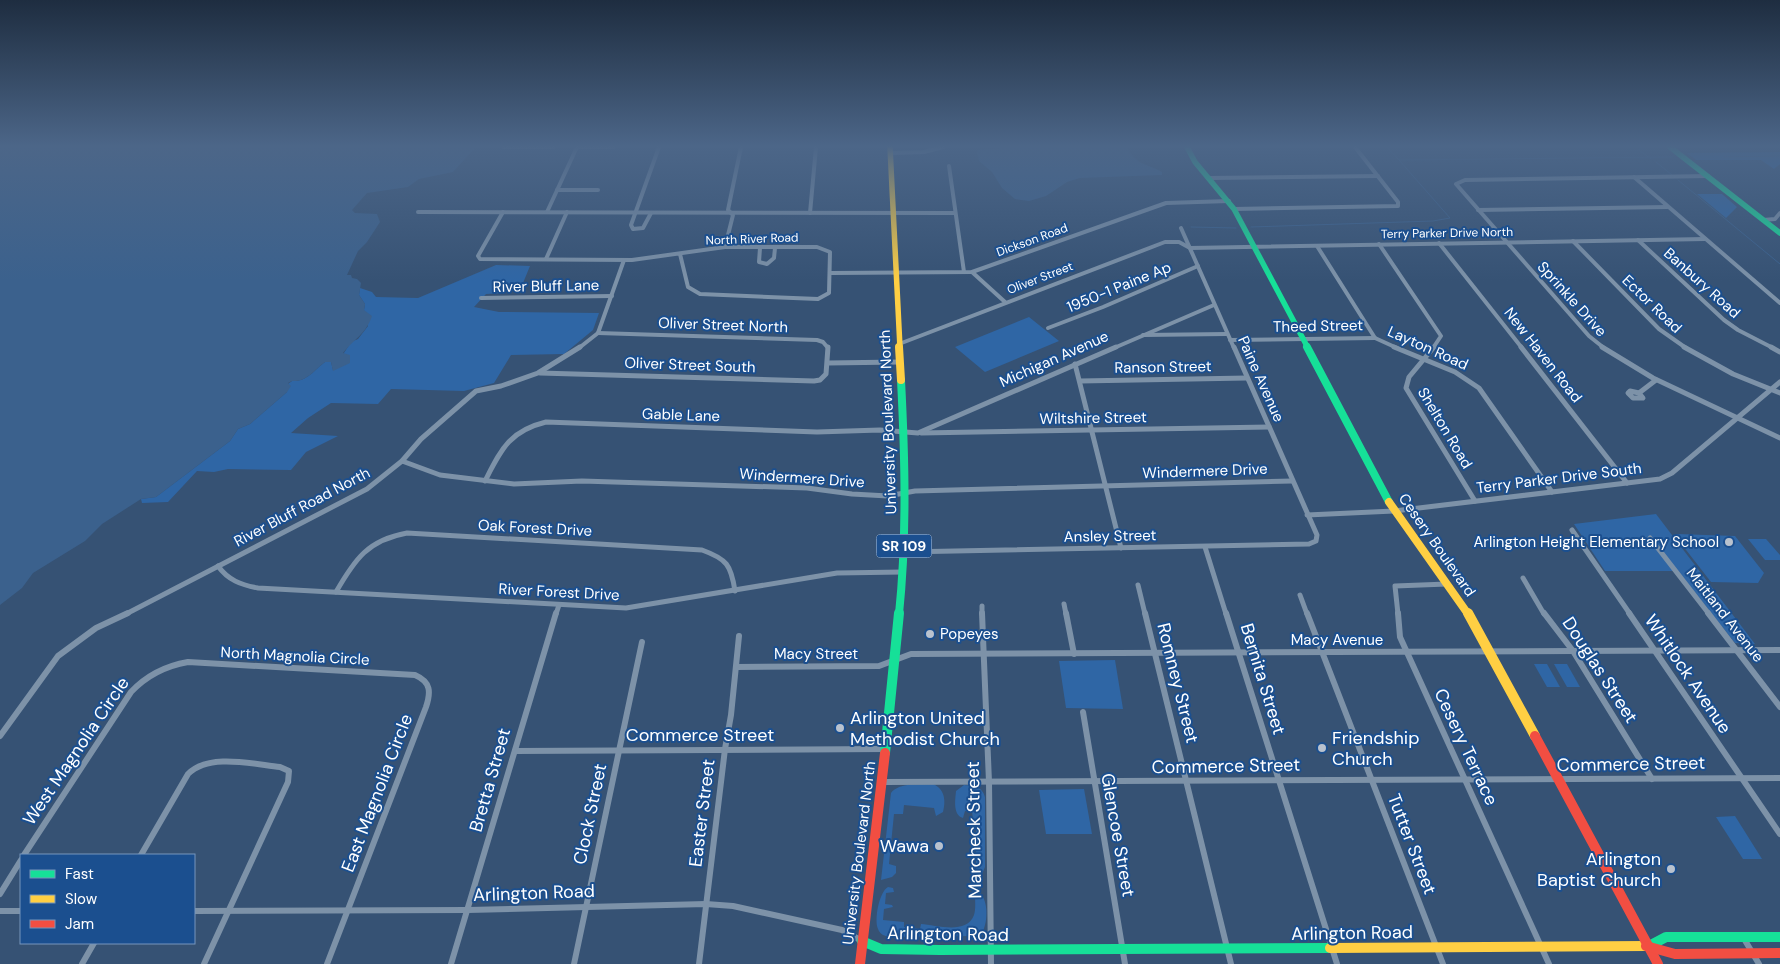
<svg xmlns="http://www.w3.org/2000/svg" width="1780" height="964" font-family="'DM Sans',sans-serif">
	<rect width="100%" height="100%" fill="#365274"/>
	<g fill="#2f66a5">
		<path d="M 1780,152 L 1780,164 L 1774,169 L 1761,160 L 1696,160 L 1687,153 Z"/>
		<path d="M 1697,194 L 1722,194 L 1737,207 L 1726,218 Z"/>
		<path d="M 496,265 L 530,266 L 523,283 L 510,285 L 503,293 L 486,294 L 474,307 L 499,312 L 599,313 L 593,330 L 564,354 L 511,355 L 494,383 L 464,391 L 391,389 L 378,404 L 331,403 L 308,418 L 291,433 L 338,436 L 306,452 L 291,470 L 228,469 L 214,472 L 197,471 L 168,502 L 142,503 L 141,499 L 156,497 L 230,441 L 238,429 L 250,424 L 287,392 L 288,384 L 292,381 C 307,382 314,370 325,362 L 331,362 L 333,370 L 351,342 L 358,339 L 368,326 L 364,310 L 365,304 L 359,295 L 360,288 L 372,292 L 376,297 L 418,298 Z"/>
		<path d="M 1029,317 L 1059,341 L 985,372 L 955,347 Z"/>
		<path d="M 1656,514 L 1755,644 L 1735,643 L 1678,571 L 1605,571 L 1574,524 Z"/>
		<path d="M 1677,534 L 1735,536 L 1764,573 L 1758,583 L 1711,582 L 1676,537 Z"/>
		<path d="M 1748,539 L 1766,539 L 1780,555 L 1780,560 L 1765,560 Z"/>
		<path d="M 1115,660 L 1123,709 L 1066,708 L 1059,661 Z"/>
		<path d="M 1534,664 L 1547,664 L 1560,687 L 1547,687 Z"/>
		<path d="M 1554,664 L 1567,664 L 1580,687 L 1567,687 Z"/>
		<path d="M 933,784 C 945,789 946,801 943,812 L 936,816 L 934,808 L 904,805 L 903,814 L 894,814 L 889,864 L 896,866 L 896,873 L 892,877 L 881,880 L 891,793 C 899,782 921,785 933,784 Z"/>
		<path d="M 964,785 C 974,786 982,786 985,797 L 985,867 L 982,874 L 978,877 L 976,875 L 976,823 L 973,819 L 972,812 L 965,811 L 963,818 C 953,815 955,801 956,791 Z"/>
		<path d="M 1084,789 L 1092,834 L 1046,834 L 1039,790 Z"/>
		<path d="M 1735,816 L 1762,859 L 1743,859 L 1716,817 Z"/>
		<path d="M 888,887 L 893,888 L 894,892 L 886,893 L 885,904 L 892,905 L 893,907 L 884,909 L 883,920 L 904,922 L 904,927 L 920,929 L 921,924 C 936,925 967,935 974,915 C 976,909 975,901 975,895 L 980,893 C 989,902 988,924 981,935 L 975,936 L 888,937 C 883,935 880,934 878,929 C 874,920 879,892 888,887 Z"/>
	</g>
	<g fill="#3b618d">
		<path d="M 0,147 L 476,147 L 453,172 L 419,179 L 408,187 L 367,193 L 352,210 L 355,213 L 377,214 L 380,222 L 367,242 L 358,251 L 347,275 L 351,275 L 352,278 L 357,279 L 361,283 L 359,295 L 365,304 L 364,310 L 372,316 C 366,334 353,340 343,353 L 350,355 L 350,363 L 333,371 L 331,362 L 325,362 C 314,370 307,382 292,381 L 288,383 L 291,386 L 287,392 L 250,424 L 238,429 L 230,441 L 156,497 L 141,499 L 102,524 L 85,541 L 33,573 L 22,588 L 0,605 Z"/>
		<path d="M 1014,147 L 1126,147 C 1130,151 1132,156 1136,159 C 1140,164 1154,167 1162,172 L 1162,175 L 1080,178 L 1067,182 L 1046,196 L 1029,201 L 1015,199 L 1002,188 L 992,172 L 979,161 L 977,153 L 978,150 Z"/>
	</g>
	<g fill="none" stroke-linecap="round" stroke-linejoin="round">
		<g stroke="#3b618d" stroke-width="1">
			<path d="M 1387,147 L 1399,160"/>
			<path d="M 1635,147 L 1651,159"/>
			<path d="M 1724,157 L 1780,156"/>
			<path d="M 1656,162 L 1672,175"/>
			<path d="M 1678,180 L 1780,264"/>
			<path d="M 1191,227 L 1236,228"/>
			<path d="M 1251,227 L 1433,221 L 1450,218 L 1399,160 L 1673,157"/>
		</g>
		<g stroke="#7d92a8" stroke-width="4">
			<path d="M 504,147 L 554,147"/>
			<path d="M 579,147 L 614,147"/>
			<path d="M 890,153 L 924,152 L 943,147"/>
			<path d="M 949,166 L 964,272"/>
			<path d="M 1634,177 L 1780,303"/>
			<path d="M 1208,178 L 1378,176"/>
			<path d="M 557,190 L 598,190"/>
			<path d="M 1234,209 L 1398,206 L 1398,202 L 1355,147"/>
			<path d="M 1478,210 L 1667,207"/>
			<path d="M 418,212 L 955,213"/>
			<path d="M 503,212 L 478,256 L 480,259 L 632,260 L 725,247 L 817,247 L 830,252 L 829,293 L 818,299 L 700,294 L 688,287 L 680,254"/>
			<path d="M 547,212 L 577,147"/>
			<path d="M 651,213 L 643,228 L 633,229 L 631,225 L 659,147"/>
			<path d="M 810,213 L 816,147"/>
			<path d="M 1763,220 L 1775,219 L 1780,213"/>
			<path d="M 1181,228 L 1234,348"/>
			<path d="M 1638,240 L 1724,320 L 1738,330 L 1773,348"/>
			<path d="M 1573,241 L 1659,329 L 1686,348"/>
			<path d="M 1439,243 L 1522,348"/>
			<path d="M 1379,244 L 1441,336 L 1433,348"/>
			<path d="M 1317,246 L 1375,338 L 1397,348"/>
			<path d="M 725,247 L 733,215 L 728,210 L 741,147"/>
			<path d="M 760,248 L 759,262 L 767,264 L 774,258 L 775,248"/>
			<path d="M 546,259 L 567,212"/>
			<path d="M 972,272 L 1005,302"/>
			<path d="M 831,273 L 972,272 L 1166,203 L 1229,201"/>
			<path d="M 481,298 L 612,296"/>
			<path d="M 1048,328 L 1103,307 L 1198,266"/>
			<path d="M 598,333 L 817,340 L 823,342 L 828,348"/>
			<path d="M 1143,335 L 1227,334"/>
			<path d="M 1230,340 L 1375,338"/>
			<path d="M 899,344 L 1165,242 L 1179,242 L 1190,248 L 1705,239"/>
			<path d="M 579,348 L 598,333 L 624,260"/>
			<path d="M 1114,348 L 1214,305"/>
			<path d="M 1604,348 L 1589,336 L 1456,184 L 1465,180 L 1708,176"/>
		</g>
		<g stroke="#7d92a8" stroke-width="5">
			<path d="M 1394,347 L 1455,372 L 1479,388 L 1552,492"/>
			<path d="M 1434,347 L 1409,377 L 1406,388 L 1475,501"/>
			<path d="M 1521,347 L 1627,483"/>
			<path d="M 1602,347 L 1653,378 L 1780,438"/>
			<path d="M 1684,347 L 1733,374 L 1780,393"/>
			<path d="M 1771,347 L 1780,352"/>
			<path d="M 828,363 L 900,362"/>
			<path d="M 1075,364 L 1121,548"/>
			<path d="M 540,373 L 814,381 L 820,380 L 826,374 L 828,347"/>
			<path d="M 1080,381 L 1247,378"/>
			<path d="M 1630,391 L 1639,393 L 1643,398 L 1633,398 L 1628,393 Z"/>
			<path d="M 1639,393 L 1656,380"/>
			<path d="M 921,433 L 1269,427"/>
			<path d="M 402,461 L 440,475 L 514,484 L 582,481 L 807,488 L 852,494 L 888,496 L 915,491 L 1292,481"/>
			<path d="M 485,481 C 501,450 509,431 546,422 L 817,432 L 880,430 L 918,433 L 1116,347"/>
			<path d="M 1307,515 L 1394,511 L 1660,479 L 1672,473 L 1780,382"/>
			<path d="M 1572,530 L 1630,614"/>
			<path d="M 1650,538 L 1709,614"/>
			<path d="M 1205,547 L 1226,614"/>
			<path d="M 904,552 L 1309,544 L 1316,541 L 1317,535 L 1234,347"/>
			<path d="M 218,566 C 228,580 241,585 258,588 L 626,608 L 837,573 L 903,572"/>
			<path d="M 1523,578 L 1544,614"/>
			<path d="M 1138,585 L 1145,614"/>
			<path d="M 336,592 C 355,559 368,540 407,533 L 702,550 C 727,559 731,565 735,591"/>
			<path d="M 1300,595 L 1307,614"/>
			<path d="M 1064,604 L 1066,614"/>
			<path d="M 982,606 L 982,614"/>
			<path d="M 126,614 L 367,489 L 402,461 L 421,439 L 476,391 L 501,386 L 538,373 L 580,347"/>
			<path d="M 556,614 L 559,605"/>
			<path d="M 1398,614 L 1395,586 L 1447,584"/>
		</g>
		<g stroke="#7d92a8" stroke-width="6">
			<path d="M 982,613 L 989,782 L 991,964"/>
			<path d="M 1066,613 L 1074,654"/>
			<path d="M 1145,613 L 1231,964"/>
			<path d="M 1226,613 L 1337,964"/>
			<path d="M 1307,613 L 1443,964"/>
			<path d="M 1398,613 L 1400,637 L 1549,964"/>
			<path d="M 1544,613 L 1573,651 L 1652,779"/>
			<path d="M 1629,613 L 1780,834"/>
			<path d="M 1708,613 L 1780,707"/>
			<path d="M 736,667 L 879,666 L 911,654 L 1780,650"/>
			<path d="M 1083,712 L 1125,964"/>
			<path d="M 0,736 L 58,656 L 96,628 L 128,613"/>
			<path d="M 515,751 L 886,749"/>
			<path d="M 882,782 L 1780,778"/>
			<path d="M 24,855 L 131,692 C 147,675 165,666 188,662 L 415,675 C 431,682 431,692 426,707 L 327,964"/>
			<path d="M 141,855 L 188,774 C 209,753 252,764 280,767 L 289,771 L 288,782 L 204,964"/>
			<path d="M 0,894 L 21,860"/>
			<path d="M 0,911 L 21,911"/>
			<path d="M 194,911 L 468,910 L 706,904 L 733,906 L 842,930 L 862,941"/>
			<path d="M 1743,937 L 1759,964"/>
			<path d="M 82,964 L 94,943"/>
			<path d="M 451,964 L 556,613"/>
			<path d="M 574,964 L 642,642"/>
			<path d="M 699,964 L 725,749 L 731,715 L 739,636"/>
		</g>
		<g stroke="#16e098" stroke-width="5.5">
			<path d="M 1187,147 L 1195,162 L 1234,209 L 1308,348"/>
			<path d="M 1670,147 L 1780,233"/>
		</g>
		<g stroke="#16e098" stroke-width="8">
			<path d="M 1307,347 L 1389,502"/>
			<path d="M 899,614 C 907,537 905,458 901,380"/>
		</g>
		<g stroke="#16e098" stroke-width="10">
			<path d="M 885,753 L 899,613"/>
			<path d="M 862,941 L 881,949 L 940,950 L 1330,948"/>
			<path d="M 1649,946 L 1666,937 L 1780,937"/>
		</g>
		<path stroke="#ffcf43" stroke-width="5.5" d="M 890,147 L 900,348"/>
		<g stroke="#ffcf43" stroke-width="8">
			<path d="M 899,347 L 901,380"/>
			<path d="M 1389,502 L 1468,614"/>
		</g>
		<g stroke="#ffcf43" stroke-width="10">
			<path d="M 1468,613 L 1535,736"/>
			<path d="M 1330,948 L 1646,946"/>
		</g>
		<g stroke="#f24e42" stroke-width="10">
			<path d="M 1535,736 L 1658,964"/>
			<path d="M 1646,946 L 1675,954 L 1780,953"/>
			<path d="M 860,964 L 885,753"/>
		</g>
	</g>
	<linearGradient id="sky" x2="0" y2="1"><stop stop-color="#1e2d40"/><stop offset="0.52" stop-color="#4c6688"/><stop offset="1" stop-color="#4c6688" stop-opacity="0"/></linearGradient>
	<rect width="1780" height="281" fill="url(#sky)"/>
	<g fill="#b9c2ce" stroke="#1b4f8f" stroke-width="2">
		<circle cx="1729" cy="542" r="5"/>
		<circle cx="930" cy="634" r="5"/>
		<circle cx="840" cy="728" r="5"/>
		<circle cx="1322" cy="748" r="5"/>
		<circle cx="939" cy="846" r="5"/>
		<circle cx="1671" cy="869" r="5"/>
	</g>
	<g text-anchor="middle" stroke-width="4" stroke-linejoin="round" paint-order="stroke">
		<g font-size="12" fill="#fff" stroke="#1b4f8f">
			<text transform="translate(1447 233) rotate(-1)" y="4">Terry Parker Drive North</text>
			<text transform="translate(752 239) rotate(-2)" y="4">North River Road</text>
			<text transform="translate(1032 240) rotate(-20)" y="4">Dickson Road</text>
			<text transform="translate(1040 278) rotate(-21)" y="4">Oliver Street</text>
		</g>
		<rect fill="#1b4f8f" stroke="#bbcadd" stroke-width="1" x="876.5" y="534.5" width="55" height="23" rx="4"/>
		<g font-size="14" font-weight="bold" fill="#fff">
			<text x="904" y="551">SR 109</text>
		</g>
		<g font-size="15" fill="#fff" stroke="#1b4f8f">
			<text transform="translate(1702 283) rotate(42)" y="5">Banbury Road</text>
			<text transform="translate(546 286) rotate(-1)" y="5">River Bluff Lane</text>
			<text transform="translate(1119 287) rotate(-22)" y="5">1950-1 Paine Ap</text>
			<text transform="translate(1572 299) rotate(48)" y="5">Sprinkle Drive</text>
			<text transform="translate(1652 304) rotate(44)" y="5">Ector Road</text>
			<text transform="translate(723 325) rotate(2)" y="5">Oliver Street North</text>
			<text transform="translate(1318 326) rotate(-1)" y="5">Theed Street</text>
			<text transform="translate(1428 348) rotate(24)" y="5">Layton Road</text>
			<text transform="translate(1543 355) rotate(52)" y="5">New Haven Road</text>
			<text transform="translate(1054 359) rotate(-24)" y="5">Michigan Avenue</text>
			<text transform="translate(690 365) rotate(2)" y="5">Oliver Street South</text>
			<text transform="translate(1163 367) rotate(-1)" y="5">Ranson Street</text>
			<text transform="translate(1261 379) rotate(66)" y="5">Paine Avenue</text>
			<text transform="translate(681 415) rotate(2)" y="5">Gable Lane</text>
			<text transform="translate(1093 418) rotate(-1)" y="5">Wiltshire Street</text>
			<text transform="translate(888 422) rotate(-92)" y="5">University Boulevard North</text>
			<text transform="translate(1445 428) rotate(59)" y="5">Shelton Road</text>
			<text transform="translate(1205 471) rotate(-2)" y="5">Windermere Drive</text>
			<text transform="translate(802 478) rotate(4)" y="5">Windermere Drive</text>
			<text transform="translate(1559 478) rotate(-7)" y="5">Terry Parker Drive South</text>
			<text transform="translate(302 507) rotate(-28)" y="5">River Bluff Road North</text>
			<text transform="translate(535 528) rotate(3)" y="5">Oak Forest Drive</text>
			<text transform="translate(1110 536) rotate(-1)" y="5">Ansley Street</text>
			<text transform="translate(1437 545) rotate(55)" y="5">Cesery Boulevard</text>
			<text transform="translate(559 592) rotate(3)" y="5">River Forest Drive</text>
			<text transform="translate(1725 615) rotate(52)" y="5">Maitland Avenue</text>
			<text x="1337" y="645">Macy Avenue</text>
			<text x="816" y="659">Macy Street</text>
			<text transform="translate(295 656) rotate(3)" y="5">North Magnolia Circle</text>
			<text transform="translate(859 853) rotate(-83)" y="5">University Boulevard North</text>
		</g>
		<g font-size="15" fill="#fff" stroke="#1b4f8f" text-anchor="end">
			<text x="1719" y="547">Arlington Height Elementary School</text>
			<text x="940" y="639" text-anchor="start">Popeyes</text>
		</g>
		<g font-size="18" fill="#fff" stroke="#1b4f8f">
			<text transform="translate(1600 670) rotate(57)" y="6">Douglas Street</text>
			<text transform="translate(1688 674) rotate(56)" y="6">Whitlock Avenue</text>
			<text transform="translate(1263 679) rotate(73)" y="6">Bernita Street</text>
			<text transform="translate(1178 683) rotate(76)" y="6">Romney Street</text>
			<text x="700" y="741">Commerce Street</text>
			<text transform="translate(1466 747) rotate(65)" y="6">Cesery Terrace</text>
			<text transform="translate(76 751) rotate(-56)" y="6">West Magnolia Circle</text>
			<text transform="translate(1631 764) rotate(-1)" y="6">Commerce Street</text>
			<text transform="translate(1226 766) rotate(-1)" y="6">Commerce Street</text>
			<text transform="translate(490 780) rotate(-74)" y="6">Bretta Street</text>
			<text transform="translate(377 793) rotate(-69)" y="6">East Magnolia Circle</text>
			<text transform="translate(702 813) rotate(-83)" y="6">Easter Street</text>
			<text transform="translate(590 814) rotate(-78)" y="6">Clock Street</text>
			<text transform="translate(974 830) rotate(-91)" y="6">Marcheck Street</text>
			<text transform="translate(1118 835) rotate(80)" y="6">Glencoe Street</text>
			<text transform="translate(1412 844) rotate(69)" y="6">Tutter Street</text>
			<text transform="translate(534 893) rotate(-2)" y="6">Arlington Road</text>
			<text transform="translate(1352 933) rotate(-1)" y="6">Arlington Road</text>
			<text transform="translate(948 934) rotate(1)" y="6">Arlington Road</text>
		</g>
		<g font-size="18" fill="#fff" stroke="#1b4f8f" text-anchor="start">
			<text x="850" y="724">Arlington United<tspan x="850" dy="21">Methodist Church</tspan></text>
			<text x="1332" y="744">Friendship<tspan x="1332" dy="21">Church</tspan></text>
			<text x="929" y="852" text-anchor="end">Wawa</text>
			<text x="1661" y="865" text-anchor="end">Arlington<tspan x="1661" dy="21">Baptist Church</tspan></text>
		</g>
	</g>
	<rect x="20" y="854" width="175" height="90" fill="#1b4f8f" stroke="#7695bc"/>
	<rect x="30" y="870" width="25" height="8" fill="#16e098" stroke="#7695bc"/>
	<text x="65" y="879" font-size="15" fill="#ffffff">Fast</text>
	<rect x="30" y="895" width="25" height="8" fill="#ffcf43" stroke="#7695bc"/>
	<text x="65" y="904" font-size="15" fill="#ffffff">Slow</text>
	<rect x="30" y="920" width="25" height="8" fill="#f24e42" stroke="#7695bc"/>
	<text x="65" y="929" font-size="15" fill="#ffffff">Jam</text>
</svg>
